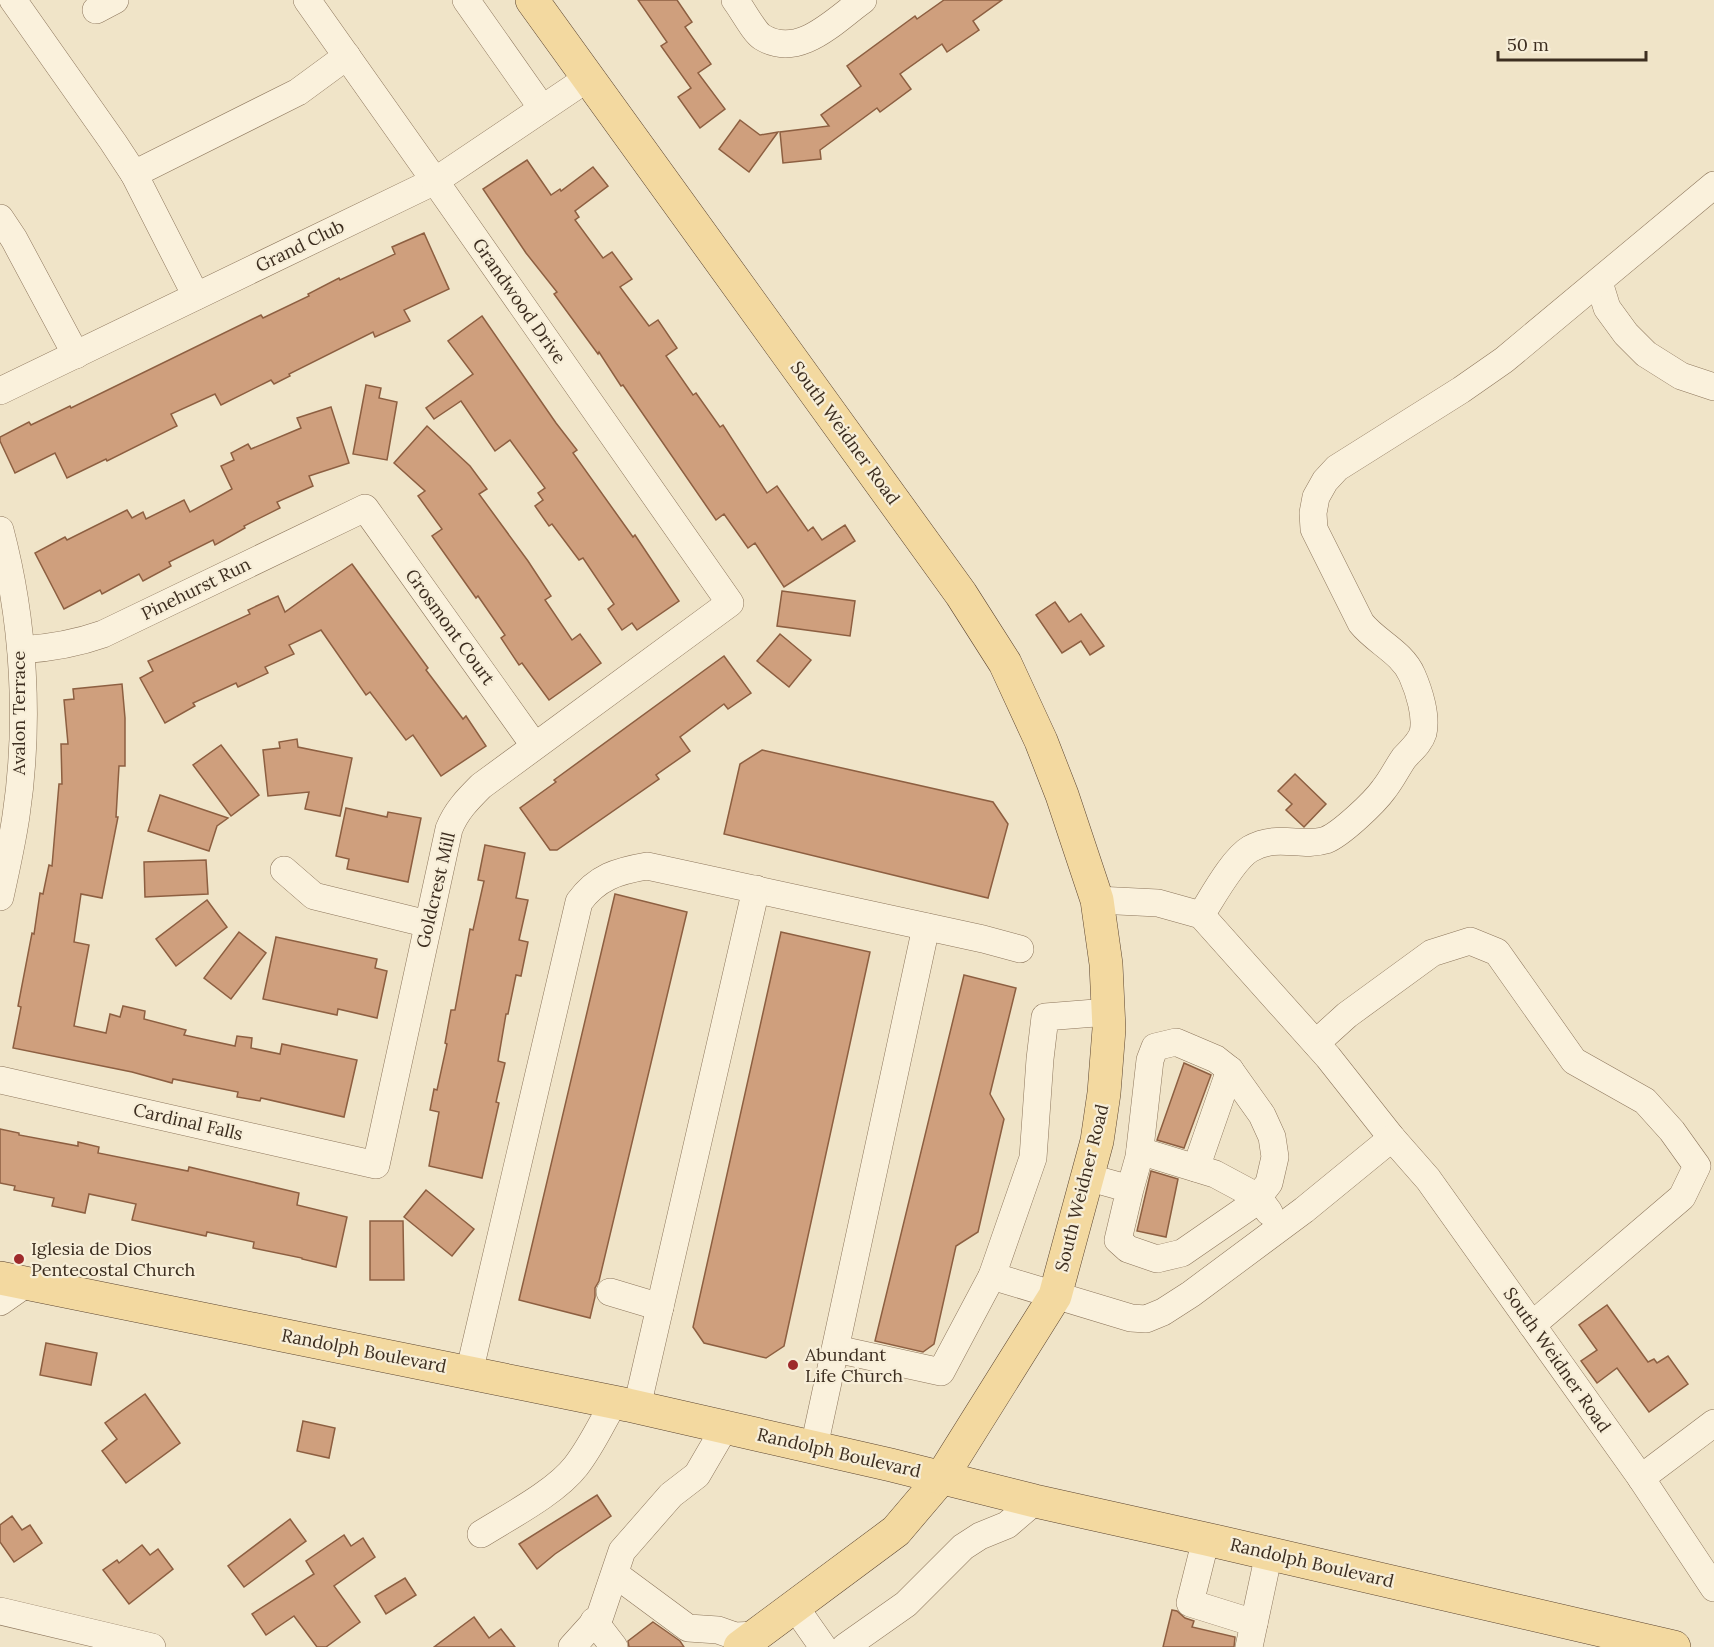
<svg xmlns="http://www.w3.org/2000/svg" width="1714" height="1647" font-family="Lora,serif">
	<rect width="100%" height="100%" fill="#f0e4c8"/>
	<g fill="#cf9f7d" stroke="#8d5f41" stroke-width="1.5">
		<path d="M 638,0 L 677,0 L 692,22 L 685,27 L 711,64 L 698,73 L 725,109 L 700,128 L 678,97 L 691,88 L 661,46 L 667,42 Z"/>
		<path d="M 944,0 L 1002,0 L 973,21 L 979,30 L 947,52 L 942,44 L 900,74 L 911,89 L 880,112 L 877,108 L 820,150 L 821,159 L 783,163 L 780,132 L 829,126 L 821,115 L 861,86 L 847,66 L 915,16 L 917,19 Z"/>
		<path d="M 740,120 L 760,135 L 778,132 L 749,172 L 719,149 Z"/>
		<path d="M 527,160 L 551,195 L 560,189 L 561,191 L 593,167 L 608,186 L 575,211 L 579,217 L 575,220 L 603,258 L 612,252 L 632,279 L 620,287 L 649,326 L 658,320 L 677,348 L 666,356 L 693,395 L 696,393 L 720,427 L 723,425 L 767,493 L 777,486 L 808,531 L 813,527 L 822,540 L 845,525 L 855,541 L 784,587 L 755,543 L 748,548 L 724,514 L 716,520 L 623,385 L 621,386 L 599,352 L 598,354 L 554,294 L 557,292 L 526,253 L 483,189 Z"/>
		<path d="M 424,233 L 449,289 L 404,310 L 410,321 L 375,337 L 373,332 L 289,374 L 290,376 L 274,384 L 271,380 L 221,405 L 215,394 L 171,414 L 177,426 L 107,461 L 106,459 L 67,478 L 55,453 L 15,473 L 0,441 L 0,437 L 29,422 L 31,425 L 70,406 L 71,408 L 261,315 L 263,318 L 309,296 L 308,294 L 339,278 L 340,280 L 395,254 L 392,247 Z"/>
		<path d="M 482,316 L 556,423 L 577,450 L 573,453 L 633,537 L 635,535 L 679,601 L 637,630 L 632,623 L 622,630 L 608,609 L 614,604 L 583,558 L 579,560 L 552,524 L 549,526 L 535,506 L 543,500 L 538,493 L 545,488 L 510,440 L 495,451 L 461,401 L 434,419 L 426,408 L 473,374 L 448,341 Z"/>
		<path d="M 366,385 L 381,388 L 379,398 L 397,402 L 387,460 L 353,454 Z"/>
		<path d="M 331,407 L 349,463 L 309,476 L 313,486 L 277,502 L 280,508 L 244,526 L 245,528 L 215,545 L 213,540 L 169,562 L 171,566 L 143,581 L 139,574 L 102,594 L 100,590 L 64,609 L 35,553 L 65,537 L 67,540 L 127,510 L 132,518 L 143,512 L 146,519 L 184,500 L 190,512 L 232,489 L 221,466 L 234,460 L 231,453 L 248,444 L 251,449 L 301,428 L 297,418 Z"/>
		<path d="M 427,426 L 470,466 L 487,489 L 479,494 L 528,561 L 551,596 L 545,600 L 572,640 L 580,634 L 601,663 L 549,700 L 522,663 L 519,665 L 501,638 L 505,635 L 478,596 L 476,598 L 432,536 L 442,529 L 418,496 L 425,491 L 394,463 Z"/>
		<path d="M 352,564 L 428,668 L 426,670 L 463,719 L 466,716 L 486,746 L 441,776 L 413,735 L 406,740 L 370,692 L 366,695 L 321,630 L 289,645 L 294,654 L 265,667 L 268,673 L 238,687 L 236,683 L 193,703 L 195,706 L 165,723 L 140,678 L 153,671 L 148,661 L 250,614 L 248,610 L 278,596 L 285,612 Z"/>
		<path d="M 782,591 L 855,601 L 850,636 L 777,626 Z"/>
		<path d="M 1055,602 L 1069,622 L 1081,614 L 1104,646 L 1090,655 L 1081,641 L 1062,653 L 1036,615 Z"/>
		<path d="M 780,634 L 811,660 L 789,687 L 757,661 Z"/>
		<path d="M 724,656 L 751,693 L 728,709 L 724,704 L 680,737 L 690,751 L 656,775 L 659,779 L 557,850 L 550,850 L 520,808 L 556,782 L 554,780 Z"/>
		<path d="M 122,684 L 125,718 L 125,766 L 119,766 L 116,817 L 118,817 L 102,898 L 81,894 L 74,942 L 89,945 L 74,1026 L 106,1033 L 110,1014 L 120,1017 L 123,1006 L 145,1011 L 144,1019 L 186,1030 L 184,1035 L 235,1046 L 237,1036 L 252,1038 L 251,1048 L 280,1054 L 282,1044 L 357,1060 L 344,1117 L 261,1098 L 260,1101 L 237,1097 L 238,1092 L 173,1079 L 172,1083 L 132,1072 L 13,1048 L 21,1007 L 18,1006 L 32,933 L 34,934 L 40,893 L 43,894 L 49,865 L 52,866 L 59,784 L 62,784 L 61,744 L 68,744 L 64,700 L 74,699 L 73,689 Z"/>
		<path d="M 297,739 L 298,747 L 352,758 L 340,816 L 305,809 L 309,792 L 268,796 L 263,750 L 280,748 L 279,742 Z"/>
		<path d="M 221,745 L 259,795 L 231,816 L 193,765 Z"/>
		<path d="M 762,750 L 993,802 L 1008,824 L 988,898 L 724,834 L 740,764 Z"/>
		<path d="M 1295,774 L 1326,804 L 1304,827 L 1286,810 L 1292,804 L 1278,791 Z"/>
		<path d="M 160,795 L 228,818 L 217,826 L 209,851 L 148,831 Z"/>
		<path d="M 346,808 L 387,817 L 388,812 L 421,818 L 408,882 L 347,869 L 349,859 L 336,856 Z"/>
		<path d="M 485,845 L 525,853 L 516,898 L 528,900 L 519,940 L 528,942 L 521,976 L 516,975 L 508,1014 L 506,1014 L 498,1061 L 505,1063 L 496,1102 L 499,1103 L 482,1178 L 429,1166 L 439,1112 L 430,1110 L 434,1089 L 437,1090 L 447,1044 L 445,1043 L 451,1010 L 455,1010 L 470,929 L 473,930 L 484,881 L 478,880 Z"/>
		<path d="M 206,860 L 208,894 L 145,897 L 144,862 Z"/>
		<path d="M 615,894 L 687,912 L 599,1281 L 595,1288 L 595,1297 L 590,1318 L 519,1300 Z"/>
		<path d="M 207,900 L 227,927 L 176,966 L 156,939 Z"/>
		<path d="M 239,932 L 266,953 L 231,999 L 204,978 Z"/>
		<path d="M 781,932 L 870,952 L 784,1346 L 766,1358 L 704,1343 L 693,1327 Z"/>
		<path d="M 276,937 L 377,959 L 375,968 L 387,971 L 377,1018 L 338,1009 L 337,1015 L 263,999 Z"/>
		<path d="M 964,975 L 1016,988 L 990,1094 L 1004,1119 L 978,1232 L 956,1246 L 934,1344 L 923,1352 L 875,1341 Z"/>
		<path d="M 1184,1063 L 1211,1075 L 1184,1148 L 1157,1140 Z"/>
		<path d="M 0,1129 L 19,1133 L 19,1135 L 78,1146 L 78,1142 L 99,1147 L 98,1153 L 188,1171 L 189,1167 L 299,1193 L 297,1205 L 347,1217 L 336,1267 L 302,1259 L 302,1258 L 253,1248 L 254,1242 L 207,1232 L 206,1236 L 132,1220 L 136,1204 L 89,1194 L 85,1213 L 52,1206 L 54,1198 L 14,1190 L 15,1186 L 0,1183 Z"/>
		<path d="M 1151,1171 L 1178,1179 L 1166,1237 L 1137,1231 Z"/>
		<path d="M 426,1190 L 474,1229 L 452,1256 L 404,1217 Z"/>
		<path d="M 370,1221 L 403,1221 L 404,1280 L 370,1280 Z"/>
		<path d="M 1607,1305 L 1648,1362 L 1654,1359 L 1657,1363 L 1668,1356 L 1688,1384 L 1649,1412 L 1617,1368 L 1597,1383 L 1581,1361 L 1597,1350 L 1579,1325 Z"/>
		<path d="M 46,1343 L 97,1353 L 91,1385 L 40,1375 Z"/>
		<path d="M 145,1394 L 180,1443 L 126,1483 L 102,1451 L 117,1439 L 105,1423 Z"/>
		<path d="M 303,1421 L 335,1428 L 329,1458 L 297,1451 Z"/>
		<path d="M 597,1495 L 611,1516 L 555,1554 L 537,1569 L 519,1544 Z"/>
		<path d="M 12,1516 L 22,1530 L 30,1525 L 42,1543 L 14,1562 L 0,1542 L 0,1525 Z"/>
		<path d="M 290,1519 L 306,1541 L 244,1587 L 228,1566 Z"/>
		<path d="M 344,1535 L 351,1546 L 363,1538 L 375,1557 L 334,1586 L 360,1622 L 326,1647 L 317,1647 L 294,1616 L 266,1635 L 252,1614 L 314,1574 L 306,1561 Z"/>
		<path d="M 142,1545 L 150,1555 L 158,1549 L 173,1569 L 129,1604 L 103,1570 L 117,1560 L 119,1563 Z"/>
		<path d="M 405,1578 L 416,1595 L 386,1614 L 375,1596 Z"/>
		<path d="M 1172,1610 L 1177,1611 L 1185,1618 L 1194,1621 L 1192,1627 L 1235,1637 L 1234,1647 L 1163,1647 Z"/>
		<path d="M 474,1617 L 489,1638 L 501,1629 L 515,1647 L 434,1647 Z"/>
		<path d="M 653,1622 L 680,1641 L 684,1647 L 629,1647 L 628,1641 Z"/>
	</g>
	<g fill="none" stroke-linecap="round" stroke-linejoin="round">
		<defs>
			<g id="minor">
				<path d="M 13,0 L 113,142 L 134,174 L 196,296"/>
				<path d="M 466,0 L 542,108"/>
				<path d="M 735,0 C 742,9 754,32 762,37 C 799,60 835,20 863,0"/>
				<path d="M 96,10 L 115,0"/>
				<path d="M 134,174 L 298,92 L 347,56"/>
				<path d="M 0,218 L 14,239 L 76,355"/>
				<path d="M 1599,282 L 1607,308 L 1626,334 L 1646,354 L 1681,376 L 1714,387"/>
				<path d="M 0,391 L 435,181 L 588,78"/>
				<path d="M 0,530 C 24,621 30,722 16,816 C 12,843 6,870 0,897"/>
				<path d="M 21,650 C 50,648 75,644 103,634 L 365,508 L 534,745"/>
				<path d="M 284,870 L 314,896 L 428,924"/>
				<path d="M 1097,900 L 1158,903 L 1201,915 L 1328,1057 L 1392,1138 L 1428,1179 L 1641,1478 L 1714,1588"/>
				<path d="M 1201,915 C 1212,898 1233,859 1250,849 C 1278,833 1301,848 1326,840 C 1341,834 1374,803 1384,789 C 1392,779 1397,768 1404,758 C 1411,750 1420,743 1423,733 C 1427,716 1419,691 1412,675 C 1402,652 1376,642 1361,623 L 1314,529 L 1313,513 L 1316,497 L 1325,481 L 1337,468 L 1461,390 L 1504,360 L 1714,185"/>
				<path d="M 1316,1043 L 1347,1015 L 1432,953 L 1470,941 L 1497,952 L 1574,1061 L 1645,1101 L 1672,1131 L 1697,1166 L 1682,1197 L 1532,1325"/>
				<path d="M 0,1080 L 376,1165 L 449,829 C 456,811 468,799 481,786 L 730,603 L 435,181 L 307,0"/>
				<path d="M 1140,1151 L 1215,1174 L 1258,1197 L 1269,1212"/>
				<path d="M 1196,1168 L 1230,1070"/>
				<path d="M 1087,1177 L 1130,1189 L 1118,1240 L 1128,1249 L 1157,1259 L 1182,1253 L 1253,1204 L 1269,1183 L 1275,1157 L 1272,1137 L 1262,1115 L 1230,1070 L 1216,1059 L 1176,1042 L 1155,1047 L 1150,1060 L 1139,1157 L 1130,1189"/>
				<path d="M 992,1276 L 1131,1318 L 1146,1319 L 1163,1312 L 1191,1294 L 1304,1210 L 1392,1138"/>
				<path d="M 610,1292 L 660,1307"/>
				<path d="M 0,1302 L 27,1283"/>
				<path d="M 836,1349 L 941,1372 L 992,1276 L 1033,1158 L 1040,1059 L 1045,1017 L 1108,1012"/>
				<path d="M 469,1373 L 579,902 C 597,877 618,871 647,866 L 983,939 L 1020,949"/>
				<path d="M 637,1407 L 756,889"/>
				<path d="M 814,1447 L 926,927"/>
				<path d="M 1641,1478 L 1714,1423"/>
				<path d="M 481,1534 C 510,1516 556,1492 576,1466 C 591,1447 602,1423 614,1402"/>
				<path d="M 1206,1539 L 1190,1603 L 1254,1623"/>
				<path d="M 615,1574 L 688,1628 L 718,1630 L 735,1636 L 757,1635"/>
				<path d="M 795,1607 L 823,1647"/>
				<path d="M 0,1611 L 152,1647"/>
				<path d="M 594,1621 L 614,1647"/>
				<path d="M 572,1647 L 600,1616 L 622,1551 L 671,1495 L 697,1475 L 725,1427"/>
				<path d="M 845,1647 L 906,1604 L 963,1547 L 980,1536 L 1007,1525 L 1035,1501"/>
				<path d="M 1249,1647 L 1269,1553"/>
			</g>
			<g id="major">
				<path d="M 532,0 L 961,594 L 1005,663 L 1041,741 L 1062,795 L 1097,900 L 1106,964 L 1109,1029 L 1104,1093 L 1097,1141 L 1055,1296 L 941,1478 L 896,1531 L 740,1647"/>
				<path d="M 0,1278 L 628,1405 L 891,1465 L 1035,1501 L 1206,1539 L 1674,1647"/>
			</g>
		</defs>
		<use href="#minor" stroke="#8d765c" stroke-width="28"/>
		<use href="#major" stroke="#5b4430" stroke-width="34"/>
		<use href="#minor" stroke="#faf1dc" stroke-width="27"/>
		<use href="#major" stroke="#f3d9a0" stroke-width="33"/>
	</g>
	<g fill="#9e2a2b" stroke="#f7eed8" stroke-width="2">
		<circle cx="19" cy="1259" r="6"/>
		<circle cx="793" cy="1365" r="6"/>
	</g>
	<g text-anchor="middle" stroke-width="4.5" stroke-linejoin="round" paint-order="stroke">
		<g font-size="18" fill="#3d2e20" stroke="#f7eed8">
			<text transform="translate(300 246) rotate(-26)" y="6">Grand Club</text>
			<text transform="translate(519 301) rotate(55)" y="6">Grandwood Drive</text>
			<text transform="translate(845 433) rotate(54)" y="6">South Weidner Road</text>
			<text transform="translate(196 589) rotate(-26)" y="6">Pinehurst Run</text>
			<text transform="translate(450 627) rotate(54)" y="6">Grosmont Court</text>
			<text transform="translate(19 713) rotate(-90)" y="6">Avalon Terrace</text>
			<text transform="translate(436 890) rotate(-77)" y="6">Goldcrest Mill</text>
			<text transform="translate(188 1122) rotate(13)" y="6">Cardinal Falls</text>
			<text transform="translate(1082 1188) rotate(-76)" y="6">South Weidner Road</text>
			<text transform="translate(364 1351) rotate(11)" y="6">Randolph Boulevard</text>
			<text transform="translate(1557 1360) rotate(55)" y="6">South Weidner Road</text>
			<text transform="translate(839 1453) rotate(13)" y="6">Randolph Boulevard</text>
			<text transform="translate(1312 1563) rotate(13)" y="6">Randolph Boulevard</text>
		</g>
		<g font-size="18" fill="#3d2e20" stroke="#f7eed8" text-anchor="start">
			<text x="31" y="1255">Iglesia de Dios<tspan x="31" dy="21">Pentecostal Church</tspan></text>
			<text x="805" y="1361">Abundant<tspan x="805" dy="21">Life Church</tspan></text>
		</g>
	</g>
	<path d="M1498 51v9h148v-9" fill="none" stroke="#3d2e20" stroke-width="3"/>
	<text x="1507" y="51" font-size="18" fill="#3d2e20" stroke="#f7eed8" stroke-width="4.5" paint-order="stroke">50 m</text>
</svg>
